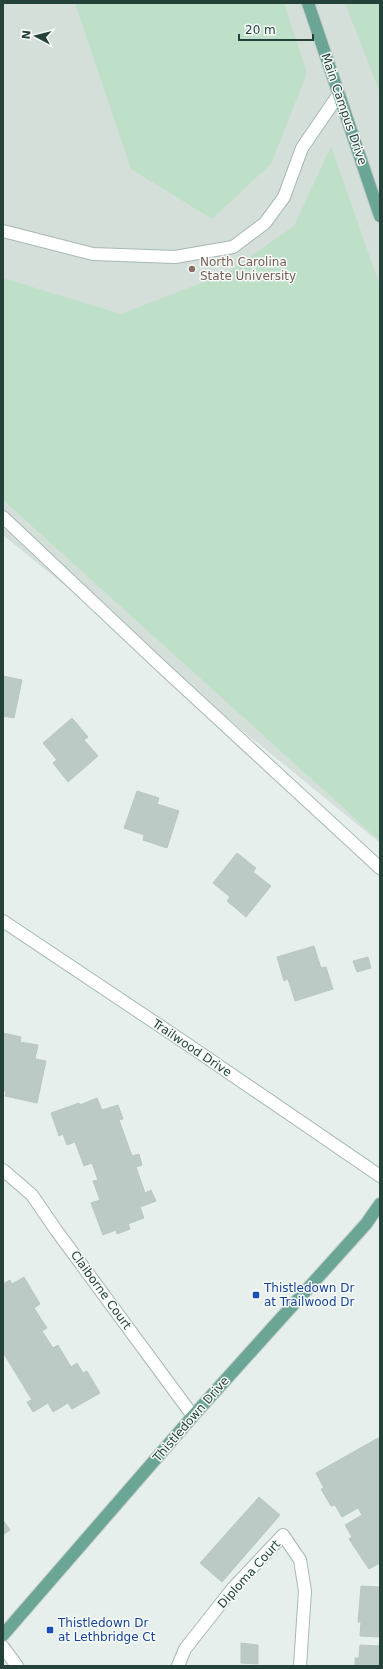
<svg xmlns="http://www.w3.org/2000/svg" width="383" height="1669" font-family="'DejaVu Sans',sans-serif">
	<rect width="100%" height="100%" fill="#e6efeb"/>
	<path fill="#d4dfda" d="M 3,3 L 380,3 L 380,843 L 3,535 Z"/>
	<g fill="#bfe0c8">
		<path d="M 75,3 L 284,3 L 307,73 L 271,164 L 212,219 L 131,169 Z"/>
		<path d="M 345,3 L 380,3 L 380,93 Z"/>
		<path d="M 331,146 L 380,286 L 380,841 L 3,500 L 3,278 L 121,314 L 227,273 L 294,226 Z"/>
	</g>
	<g fill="#bbcac4" stroke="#b8c9c2">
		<path d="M 3,676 L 22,680 L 14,718 L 3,716 Z"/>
		<path d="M 72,718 L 88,737 L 84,740 L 98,756 L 68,782 L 53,763 L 57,760 L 43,743 Z"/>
		<path d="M 137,791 L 159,798 L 157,804 L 179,811 L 167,848 L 143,840 L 144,835 L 124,828 Z"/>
		<path d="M 237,853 L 256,868 L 253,872 L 271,886 L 246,917 L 227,901 L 230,897 L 213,883 Z"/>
		<path d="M 314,946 L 321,968 L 326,967 L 333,989 L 295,1001 L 288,979 L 284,981 L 277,957 Z"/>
		<path d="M 368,957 L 371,968 L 357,972 L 353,961 Z"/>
		<path d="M 3,1033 L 21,1037 L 20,1042 L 38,1045 L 35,1059 L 46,1061 L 37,1103 L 5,1096 L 6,1091 L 3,1091 Z"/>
		<path d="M 97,1098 L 102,1110 L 118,1105 L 123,1119 L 119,1120 L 132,1156 L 139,1154 L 142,1165 L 136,1167 L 145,1193 L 151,1190 L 156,1201 L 140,1207 L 144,1218 L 128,1224 L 130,1229 L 117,1234 L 116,1230 L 103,1235 L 91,1203 L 100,1200 L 93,1181 L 98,1180 L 92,1163 L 84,1166 L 75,1142 L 67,1145 L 63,1134 L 59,1136 L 51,1113 L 79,1103 L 80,1105 Z"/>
		<path d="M 24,1277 L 40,1304 L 34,1308 L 47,1328 L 42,1331 L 53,1348 L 58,1345 L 71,1367 L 77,1363 L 83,1373 L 87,1371 L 100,1393 L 72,1409 L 68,1403 L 53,1412 L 48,1403 L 33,1412 L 27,1402 L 32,1400 L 4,1354 L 3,1354 L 3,1284 L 10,1280 L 12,1284 Z"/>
		<path d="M 380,1437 L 380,1563 L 369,1569 L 349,1539 L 352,1537 L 345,1525 L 362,1515 L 358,1508 L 342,1517 L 335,1505 L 331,1506 L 321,1489 L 324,1488 L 316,1473 Z"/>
		<path d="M 259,1497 L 280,1515 L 222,1582 L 200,1563 Z"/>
		<path d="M 3,1520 L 10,1530 L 3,1535 Z"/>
		<path d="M 361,1586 L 380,1587 L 380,1666 L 355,1666 L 355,1658 L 359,1658 L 360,1645 L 379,1646 L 380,1637 L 360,1636 L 361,1622 L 358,1622 Z"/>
		<path d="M 241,1643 L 258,1645 L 258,1664 L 241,1663 Z"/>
	</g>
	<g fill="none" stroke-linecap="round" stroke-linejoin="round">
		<defs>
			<g id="minor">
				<path d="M 3,231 L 93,254 L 175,257 L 233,247 L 265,223 L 284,197 L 302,148 L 339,94"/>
				<path d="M 3,517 L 162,667 L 380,868"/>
				<path d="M 3,921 L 187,1044 L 380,1176"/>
				<path d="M 3,1170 L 32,1195 L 56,1230 L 193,1416"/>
				<path d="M 3,1647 L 17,1666"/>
				<path d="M 178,1666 L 185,1649 L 233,1588 L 283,1535 L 300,1560 L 305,1591 L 300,1666"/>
			</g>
			<g id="major">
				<path d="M 308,3 L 380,216"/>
				<path d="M 3,1635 L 193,1416 L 366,1224 L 380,1204"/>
			</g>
		</defs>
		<use href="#minor" stroke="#a8b8b2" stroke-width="14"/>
		<use href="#major" stroke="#c2cac8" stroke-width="14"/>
		<use href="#minor" stroke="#fff" stroke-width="12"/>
		<use href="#major" stroke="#6aa596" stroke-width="12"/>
	</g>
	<circle fill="#8d6e63" stroke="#f7fbf9" stroke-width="1.5" cx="192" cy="269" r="4"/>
	<g fill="#1a4fb4" stroke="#f7fbf9" stroke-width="1.5">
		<rect x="252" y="1291" width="8" height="8" rx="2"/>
		<rect x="46" y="1626" width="8" height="8" rx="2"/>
	</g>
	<g text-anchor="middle" stroke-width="3" stroke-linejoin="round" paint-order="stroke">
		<g font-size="12" fill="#24423a" stroke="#f7fbf9">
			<text transform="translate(344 109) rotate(71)" y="4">Main Campus Drive</text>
			<text transform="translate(192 1048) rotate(34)" y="4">Trailwood Drive</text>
			<text transform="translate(101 1290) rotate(54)" y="4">Claiborne Court</text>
			<text transform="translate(191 1419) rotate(-49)" y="4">Thistledown Drive</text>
			<text transform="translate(249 1574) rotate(-48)" y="4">Diploma Court</text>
		</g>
		<g font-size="12" fill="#785e54" stroke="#f7fbf9" text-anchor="start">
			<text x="200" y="266">North Carolina<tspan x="200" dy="14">State University</tspan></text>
		</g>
		<g font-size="12" fill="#164399" stroke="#f7fbf9" text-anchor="start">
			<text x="264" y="1292">Thistledown Dr<tspan x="264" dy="14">at Trailwood Dr</tspan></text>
			<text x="58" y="1627">Thistledown Dr<tspan x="58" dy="14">at Lethbridge Ct</tspan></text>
		</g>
	</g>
	<rect width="383" height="1669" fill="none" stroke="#24423a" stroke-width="8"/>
	<g transform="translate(36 36) rotate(277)" stroke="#f7fbf9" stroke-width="3" paint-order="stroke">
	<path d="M0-3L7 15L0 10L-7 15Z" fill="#24423a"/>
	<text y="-6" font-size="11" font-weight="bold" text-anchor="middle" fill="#24423a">N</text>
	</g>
	<path d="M239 34v6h74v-6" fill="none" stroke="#24423a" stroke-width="2"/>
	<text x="245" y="34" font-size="12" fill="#24423a" stroke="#f7fbf9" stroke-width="3" paint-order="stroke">20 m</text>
</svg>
